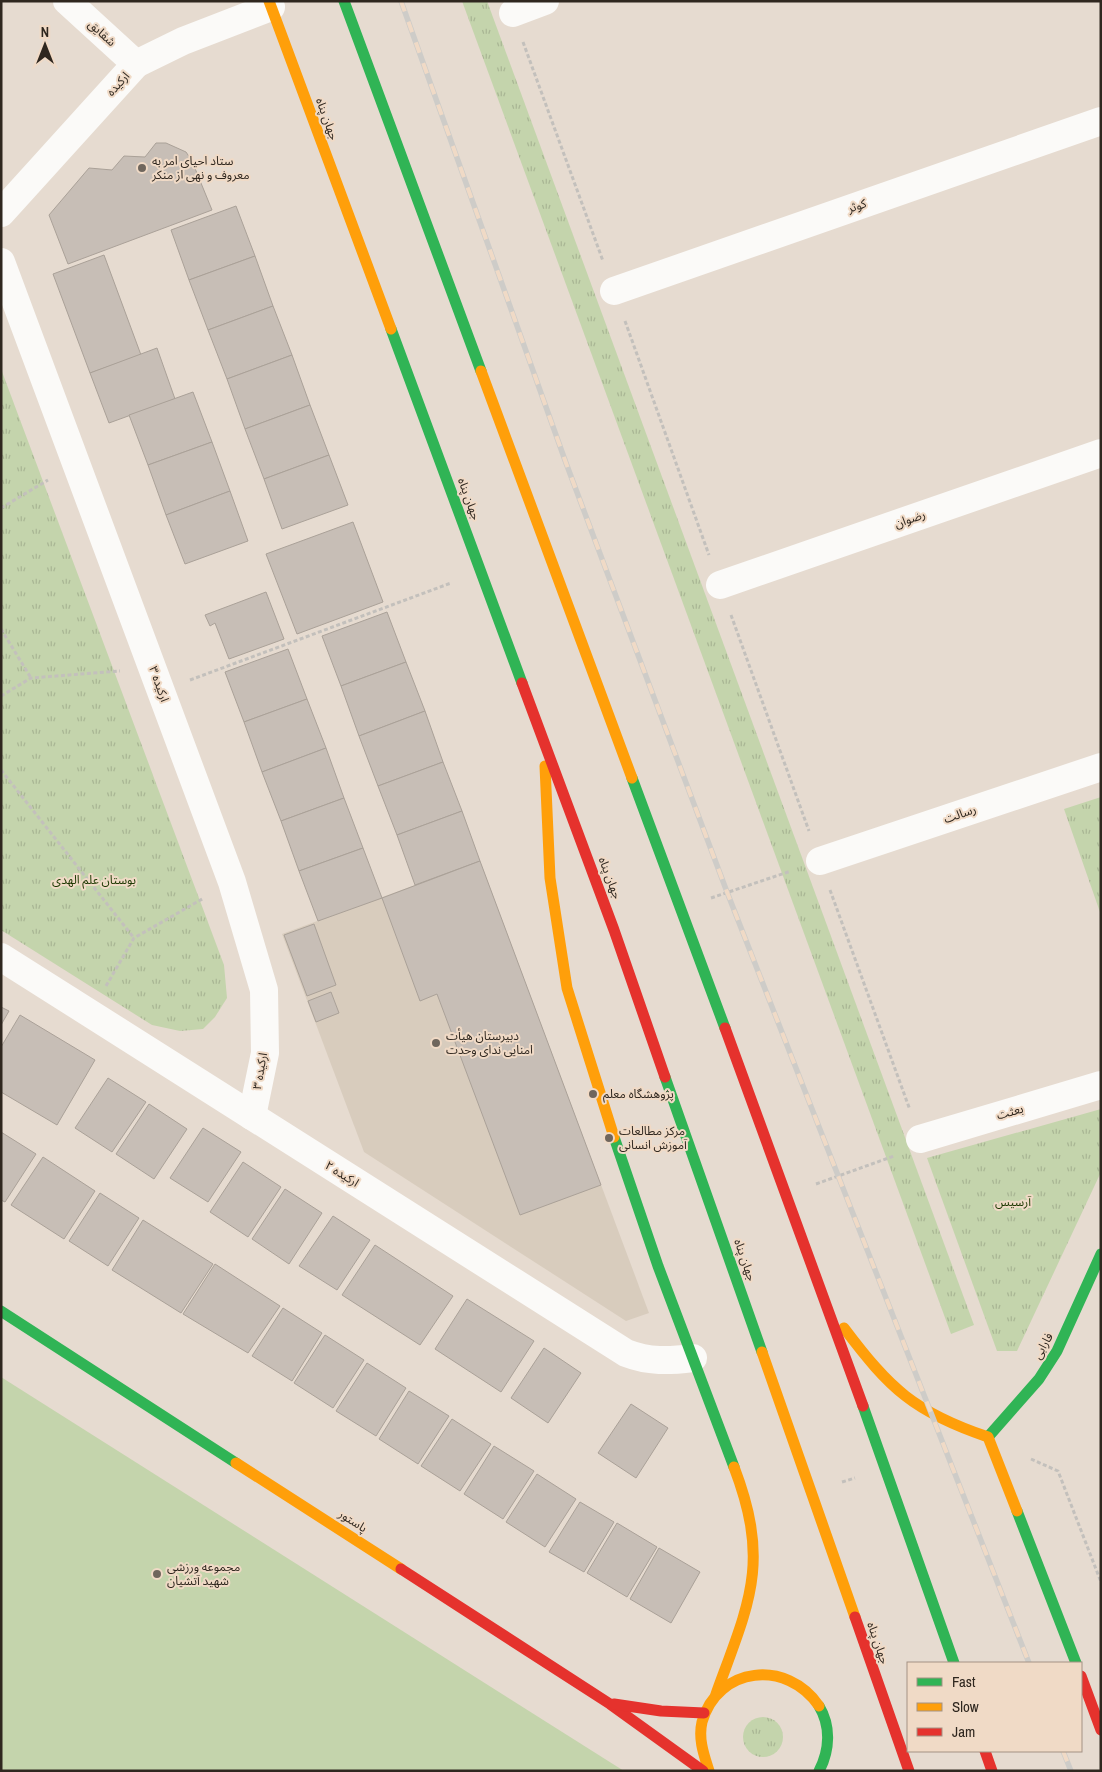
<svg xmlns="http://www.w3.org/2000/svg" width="1102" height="1772" font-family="'Archivo Narrow','Noto Sans Arabic',sans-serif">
	<defs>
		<pattern id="grass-tufts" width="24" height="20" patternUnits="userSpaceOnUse" patternTransform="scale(1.25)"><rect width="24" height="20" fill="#c4d4ac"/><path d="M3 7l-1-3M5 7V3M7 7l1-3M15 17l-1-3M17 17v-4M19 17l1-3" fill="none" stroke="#a9b694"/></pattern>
	</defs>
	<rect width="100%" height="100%" fill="#e6dbd0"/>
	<path fill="#d8ccbd" d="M 480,861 L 649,1313 L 626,1321 L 364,1152 L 282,934 Z"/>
	<g fill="url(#grass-tufts)">
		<path d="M 462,1 L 487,1 L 974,1325 L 951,1334 Z"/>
		<path d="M 1,369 L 224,965 L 227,998 L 215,1017 L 203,1029 L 180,1031 L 152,1025 L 1,930 Z"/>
		<path d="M 1101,797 L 1101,915 L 1064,809 Z"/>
		<path d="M 1101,1109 L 1101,1172 L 1017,1351 L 997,1351 L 927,1158 Z"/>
		<circle cx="763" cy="1737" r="20"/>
	</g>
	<path fill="#c4d4ac" d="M 1,1377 L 624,1771 L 1,1771 Z"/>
	<g fill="#c7beb6" stroke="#aaa198">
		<path d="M 156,143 L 166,143 L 186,152 L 192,161 L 212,210 L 68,264 L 49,215 L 89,168 L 112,170 L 124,156 L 145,157 Z"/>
		<path d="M 236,206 L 255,256 L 189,280 L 171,230 Z"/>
		<path d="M 104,255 L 141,355 L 90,373 L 53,274 Z"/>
		<path d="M 255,256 L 273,306 L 208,330 L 189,280 Z"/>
		<path d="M 273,306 L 292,355 L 227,379 L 208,330 Z"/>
		<path d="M 157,348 L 175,399 L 109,423 L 90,373 Z"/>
		<path d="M 292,355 L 310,405 L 245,429 L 227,379 Z"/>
		<path d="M 193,392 L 212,442 L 148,465 L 129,415 Z"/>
		<path d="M 310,405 L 329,455 L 264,479 L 245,429 Z"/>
		<path d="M 212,442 L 230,491 L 166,515 L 148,465 Z"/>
		<path d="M 329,455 L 348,505 L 282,529 L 264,479 Z"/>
		<path d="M 230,491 L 248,541 L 185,564 L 166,515 Z"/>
		<path d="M 353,522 L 383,602 L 297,634 L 266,554 Z"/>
		<path d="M 266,592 L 284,639 L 229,659 L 215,623 L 210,626 L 205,615 Z"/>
		<path d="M 387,612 L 406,662 L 341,686 L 322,636 Z"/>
		<path d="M 288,649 L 307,699 L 244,722 L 225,672 Z"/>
		<path d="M 406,662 L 425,711 L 359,736 L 341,686 Z"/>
		<path d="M 307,699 L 326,748 L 262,772 L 244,722 Z"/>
		<path d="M 425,711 L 443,762 L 378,786 L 359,736 Z"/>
		<path d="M 326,748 L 344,798 L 281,821 L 262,772 Z"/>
		<path d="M 443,762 L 462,811 L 397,835 L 378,786 Z"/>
		<path d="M 344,798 L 363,848 L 299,871 L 281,821 Z"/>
		<path d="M 462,811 L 480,861 L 415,885 L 397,835 Z"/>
		<path d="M 363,848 L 382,898 L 318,921 L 299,871 Z"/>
		<path d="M 480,861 L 601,1185 L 520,1215 L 437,994 L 420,1001 L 382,898 Z"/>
		<path d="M 314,924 L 336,985 L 307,996 L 284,935 Z"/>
		<path d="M 331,992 L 339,1013 L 316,1022 L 308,1001 Z"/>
		<path d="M 1,1007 L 9,1011 L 1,1025 Z"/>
		<path d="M 20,1015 L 95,1060 L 57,1125 L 1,1092 L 1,1047 Z"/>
		<path d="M 108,1078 L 146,1102 L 112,1152 L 75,1128 Z"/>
		<path d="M 149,1104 L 187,1129 L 154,1179 L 116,1154 Z"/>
		<path d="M 203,1128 L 241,1152 L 208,1202 L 170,1178 Z"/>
		<path d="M 1,1132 L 36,1154 L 5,1202 L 1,1200 Z"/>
		<path d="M 43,1157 L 95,1191 L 64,1239 L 11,1205 Z"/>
		<path d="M 243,1162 L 281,1187 L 248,1237 L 210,1212 Z"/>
		<path d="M 285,1189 L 322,1213 L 289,1264 L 252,1239 Z"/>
		<path d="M 100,1193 L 139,1218 L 108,1266 L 69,1241 Z"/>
		<path d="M 333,1216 L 370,1240 L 337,1290 L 299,1266 Z"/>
		<path d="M 143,1220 L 213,1264 L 181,1313 L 112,1270 Z"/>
		<path d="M 375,1245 L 453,1296 L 420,1345 L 342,1295 Z"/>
		<path d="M 215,1264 L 280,1306 L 248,1353 L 183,1314 Z"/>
		<path d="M 467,1299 L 534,1341 L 501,1392 L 435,1349 Z"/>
		<path d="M 283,1308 L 322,1333 L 292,1381 L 252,1356 Z"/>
		<path d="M 325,1335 L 364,1360 L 333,1408 L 294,1383 Z"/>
		<path d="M 544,1348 L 581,1373 L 548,1423 L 511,1398 Z"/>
		<path d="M 367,1363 L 406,1388 L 376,1436 L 336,1411 Z"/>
		<path d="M 409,1391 L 449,1416 L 418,1464 L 379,1439 Z"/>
		<path d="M 631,1404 L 668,1428 L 636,1478 L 598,1453 Z"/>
		<path d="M 452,1419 L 491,1444 L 460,1491 L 421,1466 Z"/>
		<path d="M 494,1446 L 534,1471 L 503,1519 L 464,1494 Z"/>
		<path d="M 537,1474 L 576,1499 L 545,1547 L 506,1522 Z"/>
		<path d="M 580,1502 L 614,1522 L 584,1572 L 549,1552 Z"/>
		<path d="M 617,1523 L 657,1547 L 627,1597 L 587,1573 Z"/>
		<path d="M 659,1548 L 700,1572 L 671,1623 L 630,1599 Z"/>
	</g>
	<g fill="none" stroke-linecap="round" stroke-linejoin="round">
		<g stroke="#c3c0bc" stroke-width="3" stroke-dasharray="4 2.5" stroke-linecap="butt">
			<path d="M 523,42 L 603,261"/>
			<path d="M 625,321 L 709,555"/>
			<path d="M 1,508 L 48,480"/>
			<path d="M 731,615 L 809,831"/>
			<path d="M 1,629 L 31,678"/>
			<path d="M 190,680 L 451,583"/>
			<path d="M 1,696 L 31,678 L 120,671"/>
			<path d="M 1,770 L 134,938"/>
			<path d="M 830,890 L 910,1110"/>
			<path d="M 711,898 L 791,871"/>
			<path d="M 106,986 L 134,938 L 204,898"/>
			<path d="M 816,1184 L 894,1156"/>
			<path d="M 1031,1459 L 1058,1471 L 1101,1582"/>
			<path d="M 842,1482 L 855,1478"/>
		</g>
		<g stroke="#fbfaf8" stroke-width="28">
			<path d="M 67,1 L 136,64"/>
			<path d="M 513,13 L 545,1"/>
			<path d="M 1,213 L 136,64 L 183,41 L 271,7"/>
			<path d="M 1,262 L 232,882 L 264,990 L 265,1053 L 252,1116"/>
			<path d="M 614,291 L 1101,121"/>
			<path d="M 720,585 L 1101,453"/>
			<path d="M 820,861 L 1101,767"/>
			<path d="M 1,957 L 626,1353 C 649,1362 669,1361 693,1358"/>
			<path d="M 920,1139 L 1101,1085"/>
		</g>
		<g stroke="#30b455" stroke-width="11">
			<path d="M 344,1 L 481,371"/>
			<path d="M 391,329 L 522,683"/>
			<path d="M 632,778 L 725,1028"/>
			<path d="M 665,1077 L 762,1352"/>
			<path d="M 614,1137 L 658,1266 L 734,1467"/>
			<path d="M 1,1311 L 236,1463"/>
			<path d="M 863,1406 L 954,1663"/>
			<path d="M 988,1437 L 1039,1379 L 1057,1351 L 1101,1254"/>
			<path d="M 1017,1511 L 1076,1663"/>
			<path d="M 819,1706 C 831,1726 830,1750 819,1771"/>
		</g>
		<g stroke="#ff9f0a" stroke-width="11">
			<path d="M 269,1 L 391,329"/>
			<path d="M 481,371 L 632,778"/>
			<path d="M 545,766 L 550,878 L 567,988 L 614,1137"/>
			<path d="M 844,1328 C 890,1389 914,1412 988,1437 L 1017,1511"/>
			<path d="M 762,1352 L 855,1617"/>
			<path d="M 236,1463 L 401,1569"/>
			<path d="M 716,1694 C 749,1603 771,1564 734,1467"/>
			<path d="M 709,1771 C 704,1755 698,1739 702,1722 C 718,1666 787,1659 819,1706"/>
		</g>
		<g stroke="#e5322d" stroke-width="11">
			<path d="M 522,683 L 614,930 L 665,1077"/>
			<path d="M 725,1028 L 863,1406"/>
			<path d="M 401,1569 L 610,1704 L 703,1771"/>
			<path d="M 855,1617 L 909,1771"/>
			<path d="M 1081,1676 L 1101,1730"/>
			<path d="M 614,1704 L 661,1711 L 704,1713"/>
			<path d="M 985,1751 L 992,1771"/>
		</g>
		<defs>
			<g id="rail">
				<path d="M 401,1 L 566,463 L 727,892 L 1029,1663"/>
				<path d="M 1063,1751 L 1071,1771"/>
			</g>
		</defs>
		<use href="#rail" stroke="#ceccc8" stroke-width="5.5"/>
		<use href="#rail" stroke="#f0dac6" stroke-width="4" stroke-dasharray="11" stroke-linecap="butt"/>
	</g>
	<g fill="#6f665d" stroke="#f0dac6" stroke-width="2">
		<circle cx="142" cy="168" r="5"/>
		<circle cx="436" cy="1043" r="5"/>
		<circle cx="593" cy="1094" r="5"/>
		<circle cx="609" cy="1138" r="5"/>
		<circle cx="157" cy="1574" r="5"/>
	</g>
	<g text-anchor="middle" stroke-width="4" stroke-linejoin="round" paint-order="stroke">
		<g font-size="12" fill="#2f271f" stroke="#f0dac6">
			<text transform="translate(102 33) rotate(43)" y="4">شقایق</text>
			<text transform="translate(118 84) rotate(-48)" y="4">ارکیده</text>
			<text transform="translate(327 119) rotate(70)" y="4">جهان پناه</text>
			<text transform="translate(857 206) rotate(-19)" y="4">کوثر</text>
			<text transform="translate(469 499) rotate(70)" y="4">جهان پناه</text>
			<text transform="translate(910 519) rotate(-19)" y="4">رضوان</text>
			<text transform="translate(159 684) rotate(70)" y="4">ارکیده ۳</text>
			<text transform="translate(960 814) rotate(-19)" y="4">رسالت</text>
			<text transform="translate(610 878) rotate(69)" y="4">جهان پناه</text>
			<text transform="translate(260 1071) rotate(-80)" y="4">ارکیده ۳</text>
			<text transform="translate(1010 1112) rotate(-16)" y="4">بعثت</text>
			<text transform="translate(342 1174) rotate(32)" y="4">ارکیده ۲</text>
			<text transform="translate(745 1260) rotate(71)" y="4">جهان پناه</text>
			<text transform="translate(1043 1346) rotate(-61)" y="4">فارابی</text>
			<text transform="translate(353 1521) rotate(33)" y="4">پاستور</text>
			<text transform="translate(878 1643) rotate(71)" y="4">جهان پناه</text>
		</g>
		<g font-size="12" fill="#2f271f" stroke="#f0dac6" text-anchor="start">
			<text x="152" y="165">ستاد احیای امر به<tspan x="152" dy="14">معروف و نهی از منکر</tspan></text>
			<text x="446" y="1040">دبیرستان هیأت<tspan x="446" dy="14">امنایی ندای وحدت</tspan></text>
			<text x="603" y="1098">پژوهشگاه معلم</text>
			<text x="619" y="1135">مرکز مطالعات<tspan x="619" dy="14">آموزش انسانی</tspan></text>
			<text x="167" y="1571">مجموعه ورزشی<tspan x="167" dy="14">شهید آتشیان</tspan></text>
		</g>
		<g font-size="12" fill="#1c3801" stroke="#f0dac6">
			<text x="94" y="884">بوستان علم الهدی</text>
			<text x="1013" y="1206">آرسیس</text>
		</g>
	</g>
	<rect width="1102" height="1772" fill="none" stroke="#2f271f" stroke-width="5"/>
	<rect x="907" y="1662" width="175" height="90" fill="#f0dac6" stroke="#a39283"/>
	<rect x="917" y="1678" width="25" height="8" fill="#30b455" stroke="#a39283"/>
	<text x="952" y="1687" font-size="15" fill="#2f271f">Fast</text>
	<rect x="917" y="1703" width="25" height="8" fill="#ff9f0a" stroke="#a39283"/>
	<text x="952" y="1712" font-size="15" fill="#2f271f">Slow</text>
	<rect x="917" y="1728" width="25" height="8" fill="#e5322d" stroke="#a39283"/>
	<text x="952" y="1737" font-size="15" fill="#2f271f">Jam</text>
	<g transform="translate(45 45)" stroke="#f0dac6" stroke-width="4" paint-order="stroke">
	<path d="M0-4L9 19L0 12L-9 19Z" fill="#2f271f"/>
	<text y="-8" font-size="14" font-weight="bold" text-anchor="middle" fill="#2f271f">N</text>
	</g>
</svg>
